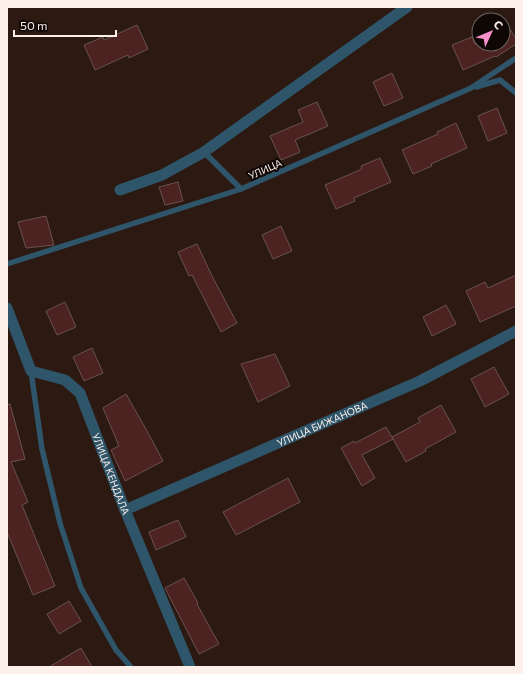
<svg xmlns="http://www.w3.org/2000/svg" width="523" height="674" font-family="Commissioner,sans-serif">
	<rect width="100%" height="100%" fill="#2c1912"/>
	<g fill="#4d2322" stroke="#69514f">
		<path d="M 503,18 L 516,39 L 516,44 L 496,57 L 495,56 L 463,70 L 452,45 L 472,37 L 475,44 L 503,44 Z"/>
		<path d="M 137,25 L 148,49 L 129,58 L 128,55 L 95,70 L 84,45 L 103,37 L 104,40 Z"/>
		<path d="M 392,73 L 403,98 L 384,106 L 373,82 Z"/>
		<path d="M 317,102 L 328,126 L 295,140 L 300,152 L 281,160 L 270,136 L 303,122 L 298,110 Z"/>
		<path d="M 497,108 L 507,133 L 488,141 L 478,116 Z"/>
		<path d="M 456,123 L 467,148 L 431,164 L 432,166 L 413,174 L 402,150 L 438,134 L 437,132 Z"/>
		<path d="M 380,158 L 391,182 L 354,198 L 355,201 L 336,209 L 325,185 L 362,169 L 361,166 Z"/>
		<path d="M 178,182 L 183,201 L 165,205 L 159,187 Z"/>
		<path d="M 46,216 L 54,245 L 26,248 L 18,222 Z"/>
		<path d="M 281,226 L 292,251 L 273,259 L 262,235 Z"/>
		<path d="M 197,244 L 212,276 L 237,323 L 221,332 L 192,275 L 189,276 L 178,252 Z"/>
		<path d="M 516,275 L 516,306 L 480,322 L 466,291 L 485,282 L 488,288 Z"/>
		<path d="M 65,302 L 76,327 L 57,335 L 46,311 Z"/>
		<path d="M 446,305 L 456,324 L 432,336 L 423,317 Z"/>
		<path d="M 92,348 L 103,373 L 84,381 L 73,357 Z"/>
		<path d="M 275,354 L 290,386 L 258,402 L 241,364 Z"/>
		<path d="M 494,367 L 509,394 L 485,407 L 471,379 Z"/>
		<path d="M 126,394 L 147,431 L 163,461 L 125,481 L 111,450 L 119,446 L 103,408 Z"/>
		<path d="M 10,404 L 25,459 L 11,462 L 28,502 L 22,505 L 55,586 L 33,595 L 7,532 L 7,405 Z"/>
		<path d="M 441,405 L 456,432 L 425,449 L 426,451 L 406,462 L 392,437 L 420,422 L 418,418 Z"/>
		<path d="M 386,427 L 393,439 L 362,455 L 375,478 L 362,486 L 341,448 L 354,441 L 355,443 Z"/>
		<path d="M 288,478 L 300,502 L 236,535 L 223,512 Z"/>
		<path d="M 178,520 L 186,537 L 156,550 L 149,532 Z"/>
		<path d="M 184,578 L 198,603 L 197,604 L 219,644 L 199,654 L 165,588 Z"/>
		<path d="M 69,601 L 81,621 L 59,634 L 47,614 Z"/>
		<path d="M 81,648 L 92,667 L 49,667 Z"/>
	</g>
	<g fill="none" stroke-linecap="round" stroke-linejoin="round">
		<g stroke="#2e5569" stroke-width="5.5">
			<path d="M 476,87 L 500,80 L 516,93"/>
			<path d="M 204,152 L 241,189"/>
			<path d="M 7,264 L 241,189 L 471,88 L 516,58"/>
			<path d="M 31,371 L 42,449 L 60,523 L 81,588 L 116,650 L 131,667"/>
		</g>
		<g stroke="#2e5569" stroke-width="11">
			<path d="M 120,190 L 162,175 L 204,152 L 407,7"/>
			<path id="s1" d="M 7,308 L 31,371 L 65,380 L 80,393 L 125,510 L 190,667"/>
			<path id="s2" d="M 125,510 L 420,381 L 516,331"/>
		</g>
	</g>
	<g text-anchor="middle" stroke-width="4" stroke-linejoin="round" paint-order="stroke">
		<g font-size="10" fill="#fdefea" stroke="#0e0704">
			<text transform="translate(265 169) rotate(-24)" y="4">УЛИЦА</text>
			<text dy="4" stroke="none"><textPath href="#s2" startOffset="215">УЛИЦА БИЖАНОВА</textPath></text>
			<text dy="4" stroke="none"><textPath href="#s1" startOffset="209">УЛИЦА КЕНДАЛА</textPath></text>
		</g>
	</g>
	<rect width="523" height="674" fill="none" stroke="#fdefea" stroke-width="16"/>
	<g transform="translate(491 32) rotate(46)"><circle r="19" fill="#0e0704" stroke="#6e6460"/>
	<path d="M0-3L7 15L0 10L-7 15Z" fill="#f890cb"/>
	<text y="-6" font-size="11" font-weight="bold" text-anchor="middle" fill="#fdefea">С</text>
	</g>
	<path d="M14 30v6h102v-6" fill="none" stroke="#fdefea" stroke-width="2"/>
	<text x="20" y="30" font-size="12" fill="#fdefea" stroke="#0e0704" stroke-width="3" paint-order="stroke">50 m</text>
</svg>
